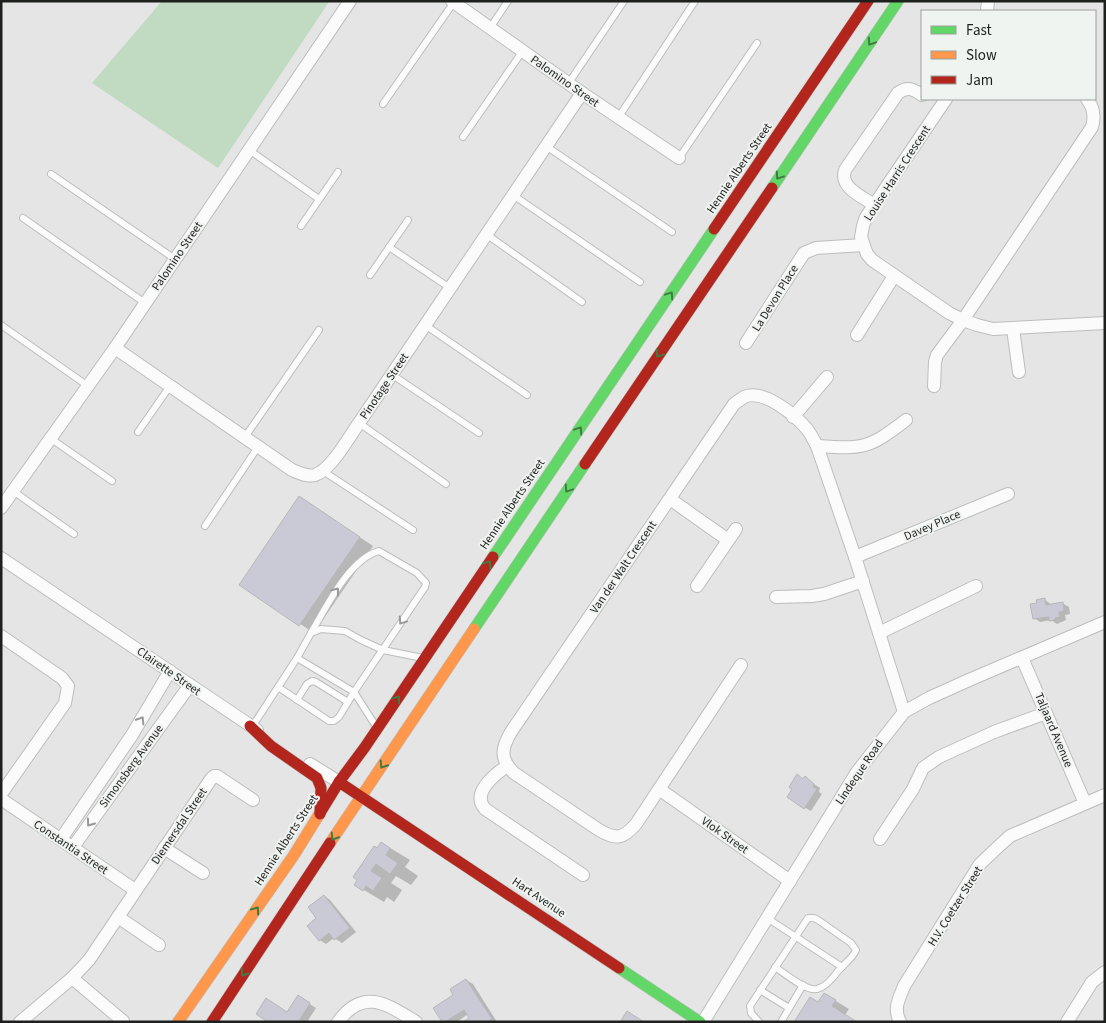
<svg xmlns="http://www.w3.org/2000/svg" width="1106" height="1023" font-family="'Source Sans 3',sans-serif">
	<rect width="100%" height="100%" fill="#e4e5e4"/>
	<path fill="#c0dbc2" d="M 162,1 L 329,2 L 218,168 L 92,83 Z"/>
	<g fill="#0003">
		<path d="M 299,497 L 373,546 L 314,633 L 240,584 Z"/>
		<path d="M 1045,600 L 1052,605 L 1062,603 L 1069,607 L 1070,614 L 1065,615 L 1066,620 L 1057,624 L 1051,620 L 1040,622 L 1034,618 L 1038,604 Z"/>
		<path d="M 805,778 L 820,788 L 819,792 L 822,794 L 811,811 L 804,807 L 804,780 Z"/>
		<path d="M 382,843 L 410,860 L 405,867 L 418,876 L 411,885 L 396,876 L 391,883 L 402,890 L 394,902 L 387,897 L 384,902 L 364,890 L 378,850 Z"/>
		<path d="M 324,896 L 330,900 L 356,932 L 342,943 L 334,938 L 326,944 L 320,940 L 318,918 Z"/>
		<path d="M 466,980 L 473,984 L 497,1022 L 465,1022 L 471,1018 L 468,1014 L 457,1022 L 444,1022 L 455,995 Z"/>
		<path d="M 824,994 L 849,1009 L 845,1015 L 819,1003 Z"/>
		<path d="M 305,1001 L 316,1008 L 307,1022 L 271,1022 L 288,1014 Z"/>
	</g>
	<g fill="#cacad6" stroke="#b6b7b7">
		<path d="M 299,496 L 360,537 L 299,626 L 239,585 Z"/>
		<path d="M 1045,598 L 1046,605 L 1063,602 L 1064,611 L 1059,612 L 1060,617 L 1055,618 L 1055,620 L 1049,621 L 1049,617 L 1033,619 L 1030,604 L 1037,603 L 1036,600 Z"/>
		<path d="M 797,774 L 803,779 L 805,776 L 814,784 L 813,787 L 817,789 L 804,809 L 787,797 L 792,789 L 789,787 Z"/>
		<path d="M 381,842 L 390,848 L 386,855 L 398,863 L 390,874 L 376,864 L 371,871 L 382,878 L 373,891 L 366,886 L 363,891 L 354,885 L 357,880 L 353,877 L 374,846 L 377,848 Z"/>
		<path d="M 324,895 L 350,928 L 334,940 L 329,933 L 319,941 L 307,926 L 316,918 L 308,907 Z"/>
		<path d="M 466,979 L 492,1019 L 488,1022 L 463,1022 L 469,1018 L 464,1010 L 445,1022 L 442,1022 L 433,1008 L 453,995 L 450,989 Z"/>
		<path d="M 824,993 L 836,1000 L 832,1006 L 857,1022 L 794,1022 L 810,997 L 818,1002 Z"/>
		<path d="M 298,995 L 310,1003 L 299,1021 L 300,1022 L 268,1022 L 256,1014 L 266,998 L 287,1012 Z"/>
		<path d="M 627,1011 L 644,1022 L 620,1022 Z"/>
	</g>
	<g fill="none" stroke-linecap="round" stroke-linejoin="round">
		<defs>
			<g id="lane">
				<path d="M 490,28 L 508,1"/>
				<path d="M 568,84 L 624,1"/>
				<path d="M 383,104 L 454,2"/>
				<path d="M 618,118 L 695,1"/>
				<path d="M 463,137 L 522,52"/>
				<path d="M 546,146 L 672,232"/>
				<path d="M 249,150 L 319,199"/>
				<path d="M 679,158 L 757,43"/>
				<path d="M 51,174 L 175,259"/>
				<path d="M 513,195 L 640,282"/>
				<path d="M 23,218 L 145,303"/>
				<path d="M 301,226 L 338,172"/>
				<path d="M 486,234 L 582,302"/>
				<path d="M 389,247 L 450,288"/>
				<path d="M 370,275 L 408,220"/>
				<path d="M 1,325 L 88,386"/>
				<path d="M 425,325 L 527,395"/>
				<path d="M 391,374 L 479,433"/>
				<path d="M 359,423 L 446,484"/>
				<path d="M 138,432 L 170,386"/>
				<path d="M 245,437 L 319,330"/>
				<path d="M 50,438 L 112,481"/>
				<path d="M 323,471 L 413,530"/>
				<path d="M 13,491 L 74,534"/>
				<path d="M 205,526 L 258,447"/>
				<path d="M 297,658 L 354,692 L 377,728"/>
				<path d="M 278,687 L 329,721 L 334,721 L 339,717 L 354,692 L 425,587 L 426,583 L 417,573 L 379,551 C 349,559 326,608 311,633"/>
				<path d="M 297,700 L 307,684 L 312,681 L 316,682 L 348,702"/>
				<path d="M 252,727 L 297,658 L 311,633 L 321,629 L 345,631 L 361,640 L 383,650 L 423,658"/>
				<path d="M 767,918 L 842,967"/>
				<path d="M 760,990 L 789,1008"/>
				<path d="M 759,1022 L 751,1013 L 750,1006 L 808,918 L 814,918 L 818,920 L 851,943 L 856,950 C 853,958 844,964 838,971 C 833,978 826,987 817,989 C 807,992 784,973 775,967"/>
				<path d="M 781,1022 L 803,985"/>
			</g>
			<g id="street">
				<path d="M 452,1 L 582,93 L 679,158"/>
				<path d="M 987,11 L 988,1"/>
				<path d="M 946,99 L 866,217 L 863,226 L 861,237 L 867,254 L 872,260 L 949,313 L 963,320 L 977,325 L 993,329 L 1105,323"/>
				<path d="M 874,205 C 862,196 839,188 845,170 L 898,93 C 907,86 913,89 922,95"/>
				<path d="M 1013,329 L 1019,372"/>
				<path d="M 857,335 L 894,276"/>
				<path d="M 746,343 L 804,253 L 816,248 L 863,245"/>
				<path d="M 115,348 L 292,470 C 299,473 307,477 315,475 C 331,470 349,437 359,423 L 582,93"/>
				<path d="M 934,386 L 935,362 L 937,355 L 963,320 L 1092,127 C 1095,117 1094,108 1087,99"/>
				<path d="M 793,417 L 827,377"/>
				<path d="M 817,446 C 864,449 868,449 906,420"/>
				<path d="M 670,499 L 728,540"/>
				<path d="M 1,508 L 115,348 L 350,1"/>
				<path d="M 855,557 L 1008,494"/>
				<path d="M 1,558 L 257,730"/>
				<path d="M 697,586 L 736,529"/>
				<path d="M 776,597 L 812,596 L 824,594 L 863,581"/>
				<path d="M 879,633 L 976,586"/>
				<path d="M 1,636 L 62,678 L 68,686 L 65,703 L 1,794"/>
				<path d="M 1022,658 L 1085,803"/>
				<path d="M 741,665 L 636,824 C 623,839 616,840 599,830 L 514,773 C 500,759 501,749 511,732 L 734,404 C 737,402 741,399 744,397 C 763,388 795,415 807,429 C 811,434 814,441 817,446 L 855,557 L 904,712"/>
				<path d="M 310,764 L 339,782"/>
				<path d="M 507,766 C 494,775 471,793 485,809 L 583,875"/>
				<path d="M 659,789 L 790,881"/>
				<path d="M 1,799 L 135,890"/>
				<path d="M 61,839 L 132,735 L 170,671"/>
				<path d="M 880,839 L 913,789 L 923,768 L 939,757 L 994,732 L 1046,713"/>
				<path d="M 73,847 L 190,685"/>
				<path d="M 164,848 L 203,873"/>
				<path d="M 118,917 L 159,945"/>
				<path d="M 72,978 L 123,1021"/>
				<path d="M 20,1022 L 72,978 L 89,960 L 211,779 L 214,776 L 217,776 L 253,800"/>
				<path d="M 338,1022 C 363,987 387,1004 416,1022"/>
				<path d="M 703,1022 L 857,772 L 904,712 L 929,698 L 969,680 L 1105,622"/>
				<path d="M 900,1022 C 893,1008 899,999 904,986 L 980,864 L 999,846 L 1010,836 L 1105,795"/>
				<path d="M 1067,1022 L 1092,982 L 1105,972"/>
			</g>
			<g id="fast">
				<path d="M 772,188 L 898,1"/>
				<path d="M 493,557 L 714,229"/>
				<path d="M 474,629 L 585,464"/>
				<path d="M 619,968 L 700,1022"/>
			</g>
			<g id="slow">
				<path d="M 330,843 L 474,629"/>
				<path d="M 178,1022 L 294,855 L 320,813"/>
			</g>
			<g id="jam">
				<path d="M 714,229 L 868,1"/>
				<path d="M 585,464 L 772,188"/>
				<path d="M 250,726 L 271,746 L 317,778 L 321,788 L 320,814"/>
				<path d="M 339,782 L 619,968"/>
				<path d="M 320,813 L 339,782 L 365,747 L 493,557"/>
				<path d="M 212,1022 L 330,843"/>
			</g>
		</defs>
		<use href="#lane" stroke="#bcbebd" stroke-width="8"/>
		<use href="#street" stroke="#bcbebd" stroke-width="14"/>
		<use href="#fast" stroke="#bcbebd" stroke-width="12"/>
		<use href="#slow" stroke="#bcbebd" stroke-width="12"/>
		<use href="#jam" stroke="#bcbebd" stroke-width="12"/>
		<use href="#lane" stroke="#fbfbfb" stroke-width="6"/>
		<use href="#street" stroke="#fbfbfb" stroke-width="12"/>
		<use href="#fast" stroke="#63d668" stroke-width="11"/>
		<use href="#slow" stroke="#ff974d" stroke-width="11"/>
		<use href="#jam" stroke="#b3261e" stroke-width="11"/>
	</g>
	<defs><path id="oneway-chevron" d="M-2-3.5L2.5 0L-2 3.5" fill="none" stroke-width="1.6" stroke-linecap="round" stroke-linejoin="round" transform="scale(1.25)"/></defs>
	<g stroke="#407b43">
		<use href="#oneway-chevron" transform="translate(871 42) rotate(124)"/>
		<use href="#oneway-chevron" transform="translate(779 176) rotate(124)"/>
		<use href="#oneway-chevron" transform="translate(670 295) rotate(-56)"/>
		<use href="#oneway-chevron" transform="translate(659 354) rotate(124)"/>
		<use href="#oneway-chevron" transform="translate(579 430) rotate(-56)"/>
		<use href="#oneway-chevron" transform="translate(568 489) rotate(124)"/>
		<use href="#oneway-chevron" transform="translate(488 564) rotate(-56)"/>
		<use href="#oneway-chevron" transform="translate(397 699) rotate(-56)"/>
		<use href="#oneway-chevron" transform="translate(383 765) rotate(123)"/>
		<use href="#oneway-chevron" transform="translate(334 837) rotate(123)"/>
		<use href="#oneway-chevron" transform="translate(256 910) rotate(-55)"/>
		<use href="#oneway-chevron" transform="translate(244 973) rotate(123)"/>
	</g>
	<g stroke="#989898">
		<use href="#oneway-chevron" transform="translate(336 591) rotate(-53)"/>
		<use href="#oneway-chevron" transform="translate(402 621) rotate(124)"/>
		<use href="#oneway-chevron" transform="translate(141 720) rotate(-58)"/>
		<use href="#oneway-chevron" transform="translate(90 823) rotate(126)"/>
	</g>
	<g text-anchor="middle" stroke-width="4" stroke-linejoin="round" paint-order="stroke">
		<g font-size="12" fill="#1e201e" stroke="#f0f4f0">
			<text transform="translate(565 81) rotate(35)" y="4">Palomino Street</text>
			<text transform="translate(739 168) rotate(-56)" y="4">Hennie Alberts Street</text>
			<text transform="translate(897 173) rotate(-57)" y="4">Louise Harris Crescent</text>
			<text transform="translate(177 256) rotate(-56)" y="4">Palomino Street</text>
			<text transform="translate(775 298) rotate(-58)" y="4">La Devon Place</text>
			<text transform="translate(384 386) rotate(-56)" y="4">Pinotage Street</text>
			<text transform="translate(512 504) rotate(-56)" y="4">Hennie Alberts Street</text>
			<text transform="translate(932 525) rotate(-23)" y="4">Davey Place</text>
			<text transform="translate(623 567) rotate(-56)" y="4">Van der Walt Crescent</text>
			<text transform="translate(169 671) rotate(35)" y="4">Clairette Street</text>
			<text transform="translate(1054 730) rotate(67)" y="4">Taljaard Avenue</text>
			<text transform="translate(131 766) rotate(-54)" y="4">Simonsberg Avenue</text>
			<text transform="translate(859 772) rotate(-56)" y="4">Lindeque Road</text>
			<text transform="translate(179 826) rotate(-56)" y="4">Diemersdal Street</text>
			<text transform="translate(725 835) rotate(35)" y="4">Vlok Street</text>
			<text transform="translate(286 840) rotate(-57)" y="4">Hennie Alberts Street</text>
			<text transform="translate(71 847) rotate(34)" y="4">Constantia Street</text>
			<text transform="translate(539 897) rotate(34)" y="4">Hart Avenue</text>
			<text transform="translate(955 906) rotate(-58)" y="4">H.V. Coetzer Street</text>
		</g>
	</g>
	<rect width="1106" height="1023" fill="none" stroke="#1e201e" stroke-width="5"/>
	<rect x="921" y="10" width="175" height="90" fill="#f0f4f0" stroke="#9c9f9c"/>
	<rect x="931" y="26" width="25" height="8" fill="#63d668" stroke="#9c9f9c"/>
	<text x="966" y="35" font-size="15" fill="#1e201e">Fast</text>
	<rect x="931" y="51" width="25" height="8" fill="#ff974d" stroke="#9c9f9c"/>
	<text x="966" y="60" font-size="15" fill="#1e201e">Slow</text>
	<rect x="931" y="76" width="25" height="8" fill="#b3261e" stroke="#9c9f9c"/>
	<text x="966" y="85" font-size="15" fill="#1e201e">Jam</text>
</svg>
